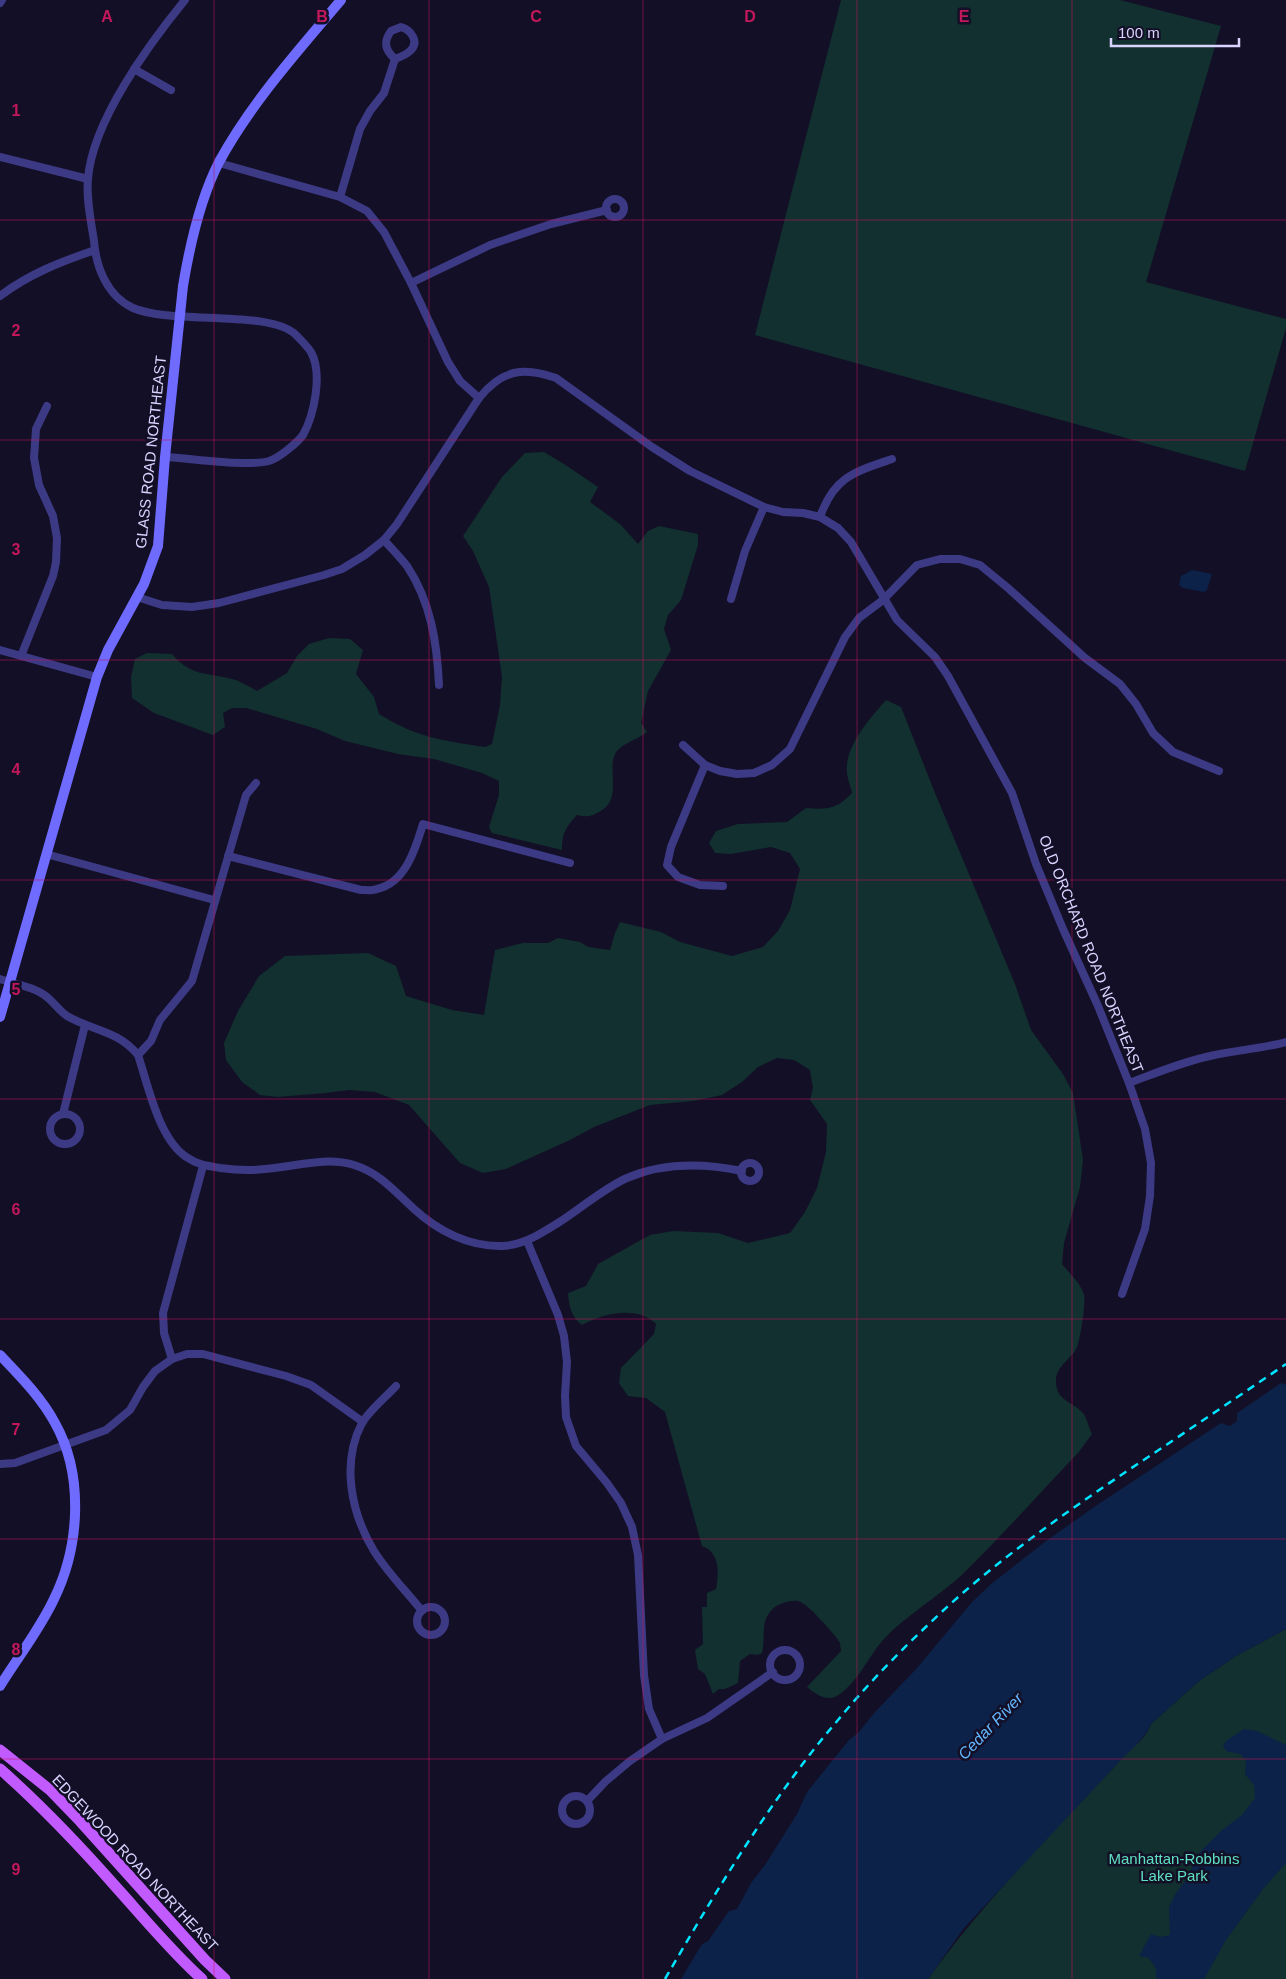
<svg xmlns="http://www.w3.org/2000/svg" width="1286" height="1979" font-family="Helvetica,sans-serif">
	<rect width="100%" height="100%" fill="#130f26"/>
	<g fill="#12302f">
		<path d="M 841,0 L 1120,0 L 1221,26 L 1146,282 L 1286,319 L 1286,328 L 1245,471 L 755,335 Z"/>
		<path d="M 544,452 L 564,464 L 598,487 L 590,502 L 620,524 L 638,544 L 648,531 L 659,526 L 698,534 L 698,545 L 681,600 L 668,615 L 664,629 L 671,650 L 648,691 L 641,723 L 647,732 C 637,740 620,744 615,754 C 607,772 623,799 599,812 C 590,817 587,817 577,815 C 566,827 562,833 562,850 L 492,833 L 489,827 L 499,795 L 499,781 L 482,773 L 434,759 L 398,754 L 345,741 L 317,729 L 246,708 L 232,708 L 223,713 L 225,727 L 213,735 L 154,713 L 132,698 L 131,677 L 135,659 L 147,653 L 172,654 C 193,678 208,672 236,680 C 243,683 250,687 257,691 L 287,673 L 297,656 L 309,644 L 329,638 L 350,639 L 363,650 L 356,674 L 374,697 L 379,714 C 415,737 444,741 485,747 L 492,744 L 500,705 L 502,677 L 489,587 L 473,551 L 463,536 L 502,477 L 525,453 Z"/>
		<path d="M 886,700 L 901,707 L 935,793 L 1015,984 L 1031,1030 L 1063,1074 L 1073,1093 L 1083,1160 L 1080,1187 L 1064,1243 L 1062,1264 C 1069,1273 1081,1283 1084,1295 C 1086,1302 1080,1345 1075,1351 C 1067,1362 1055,1368 1056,1383 C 1057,1401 1073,1402 1083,1413 C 1087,1418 1089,1428 1092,1434 L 1078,1453 C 1041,1492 1004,1533 965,1572 C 940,1596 907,1614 883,1640 C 869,1656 856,1685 837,1696 C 827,1702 815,1694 807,1687 L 841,1651 C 841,1649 840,1644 840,1643 C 836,1635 806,1602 798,1601 C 789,1600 776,1604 770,1612 C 760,1624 766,1639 762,1653 L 757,1655 L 750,1654 L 740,1661 L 738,1683 L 725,1689 L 719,1689 L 713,1694 L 705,1674 L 698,1669 L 695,1650 L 703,1644 L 702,1607 L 707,1607 L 707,1593 L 716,1589 C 719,1573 720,1552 702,1546 L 665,1412 L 646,1398 L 628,1396 L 619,1383 L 621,1368 L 654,1334 L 656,1324 C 638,1305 603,1313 582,1325 C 571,1317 569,1306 568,1293 L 586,1286 L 598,1264 L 650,1235 L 673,1231 L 718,1233 L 748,1243 L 790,1233 L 805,1212 L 817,1188 L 826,1152 L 827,1124 L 810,1100 L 813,1088 L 810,1070 L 794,1060 L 777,1058 L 758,1067 L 742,1082 L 722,1095 L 693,1101 L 650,1105 L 594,1127 L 570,1140 L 506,1169 L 483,1173 L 460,1163 L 409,1105 L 375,1092 L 349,1090 L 326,1093 L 277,1097 L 260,1095 L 242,1082 L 226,1060 L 224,1043 L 238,1011 L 259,976 L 285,956 L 368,953 L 396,966 L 406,996 L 452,1010 L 484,1015 L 495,950 L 523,943 L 548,943 L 558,938 L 580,942 L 588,947 L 610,950 L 615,933 L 620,922 L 661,932 L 680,942 L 732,956 L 763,947 L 778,931 L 790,910 L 800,869 L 790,853 L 771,847 L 731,854 L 715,853 L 709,843 L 716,831 L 738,824 L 787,822 L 806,808 C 827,810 837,809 852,793 C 851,787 848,781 847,774 C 844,746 869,720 886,700 Z"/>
		<path d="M 1286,1629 L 1286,1979 L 928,1979 C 988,1896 1062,1823 1131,1749 C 1140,1742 1147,1735 1151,1724 L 1199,1681 L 1236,1656 Z"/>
	</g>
	<g fill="#0c2248">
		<path d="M 1192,570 L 1212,574 L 1207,590 L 1204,592 L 1183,588 L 1179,585 L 1181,576 Z"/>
		<path d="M 1281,1383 L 1286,1385 L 1286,1629 L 1236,1656 L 1199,1681 L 1151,1724 C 1144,1740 1130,1750 1118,1763 L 964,1928 L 928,1979 L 681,1979 L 702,1944 L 708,1941 L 729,1911 L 737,1909 L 751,1883 L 765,1865 L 797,1814 L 807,1792 L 849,1740 L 858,1733 L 875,1712 L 917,1668 L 972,1602 L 991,1584 L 1046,1541 L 1097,1505 L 1221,1423 L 1230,1426 L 1237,1421 L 1237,1413 Z"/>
		<path d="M 1244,1729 L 1257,1731 L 1286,1745 L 1286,1863 L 1263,1889 L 1226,1940 L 1204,1979 L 1156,1979 L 1156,1969 L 1149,1958 L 1139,1956 L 1151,1934 L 1160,1937 L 1170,1935 L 1169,1907 L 1176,1893 L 1188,1877 L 1198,1854 L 1221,1831 L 1242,1815 L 1255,1798 L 1254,1785 L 1245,1774 L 1246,1760 L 1240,1754 L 1226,1751 L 1223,1746 L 1226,1741 Z"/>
	</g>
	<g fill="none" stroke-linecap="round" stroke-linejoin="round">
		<g stroke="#3d3a85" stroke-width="8">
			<path d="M 0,3 L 2,0"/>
			<path d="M 134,69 L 171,90"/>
			<path d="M 0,157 L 88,179"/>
			<path d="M 219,163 L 340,197 L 367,211 L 384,232 L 411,283 L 448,362 L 460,381 L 479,398"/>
			<path d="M 340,197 L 360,129 L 370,111 L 384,93 L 395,59 C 400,57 406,55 410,51 C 420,42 411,30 401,27 L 391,31 C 383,42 385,50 395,59"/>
			<circle cx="615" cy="208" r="9"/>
			<path d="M 411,283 L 490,245 L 551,224 L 607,210"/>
			<path d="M 0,296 C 29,274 60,262 95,250"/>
			<path d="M 165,457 C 190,458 247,467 269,461 C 279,458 297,443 303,435 C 314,415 323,374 311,352 C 307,346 301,340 296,335 C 270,309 172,325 133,308 C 107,296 96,267 94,241 C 91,221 86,199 88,179 C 92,122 149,44 185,0"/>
			<path d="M 820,517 C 834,477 854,472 892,459"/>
			<path d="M 384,540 C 391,548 400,557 407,566 C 431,602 437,643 439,685"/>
			<path d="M 137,597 L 162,605 L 192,607 L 219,603 L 324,575 L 342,569 L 365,555 L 384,540 L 397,524 L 479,398 C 502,370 523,366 556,378 L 652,447 L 690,471 L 764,507 L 783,512 L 803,513 L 820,517 L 838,528 L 851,542 L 897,620 L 935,657 L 948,676 L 1012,793 L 1036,864 L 1063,929 L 1098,1006 L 1129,1083 L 1145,1129 L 1151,1163 L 1150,1196 L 1145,1229 L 1122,1294"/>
			<path d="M 731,599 L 745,551 L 764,507"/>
			<path d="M 0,650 L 97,677"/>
			<path d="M 21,656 L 53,576 L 56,562 L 57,538 L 53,516 L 39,485 L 34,458 L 36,429 L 47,406"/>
			<path d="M 683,745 L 705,765 L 720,771 L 737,774 L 754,773 L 772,765 L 790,749 L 845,637 L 859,618 L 883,600 L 917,565 L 940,559 L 960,559 L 980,565 L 1008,588 L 1085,658 L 1120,684 L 1136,704 L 1153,733 L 1173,752 L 1219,771"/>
			<path d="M 705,765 L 671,847 L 667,865 L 678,877 L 700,885 L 723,886"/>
			<path d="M 46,854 L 214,900"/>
			<path d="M 228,856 L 361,890 C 366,890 372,891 377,889 C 406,883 416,847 423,824 L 570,863"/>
			<path d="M 0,979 C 16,984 34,987 47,997 C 54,1003 60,1011 67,1016 C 93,1031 117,1030 138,1055 C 148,1085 159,1141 188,1158 C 198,1165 208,1166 220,1168 C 235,1170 250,1171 265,1169 C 294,1167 325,1156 354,1165 C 380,1173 395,1192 414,1209 C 438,1231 469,1247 503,1246 C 525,1245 543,1232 561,1221 C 581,1208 606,1187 627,1178 C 664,1162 703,1163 742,1171"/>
			<path d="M 138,1055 L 151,1041 L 160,1020 L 192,981 L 246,795 L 256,783"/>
			<path d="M 1129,1083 C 1156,1073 1182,1062 1210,1056 C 1235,1050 1261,1049 1286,1042"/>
			<path d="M 63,1114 L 85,1025"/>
			<circle cx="65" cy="1129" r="15"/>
			<circle cx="750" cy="1172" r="9"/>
			<path d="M 527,1241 L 558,1315 L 564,1336 L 567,1362 L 565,1396 L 566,1417 L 576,1446 L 607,1483 L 621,1503 L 632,1527 L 638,1555 L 644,1675 L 649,1709 L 662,1739"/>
			<path d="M 172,1359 L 164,1333 L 163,1313 L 203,1166"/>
			<path d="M 396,1386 C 386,1397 369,1411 362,1423 C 341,1463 351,1513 374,1551 C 387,1572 406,1591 422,1611"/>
			<path d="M 0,1464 L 15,1463 L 106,1430 L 130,1410 L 143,1387 L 155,1371 L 172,1359 L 187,1354 L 203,1354 L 286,1376 L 311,1385 L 363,1422"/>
			<circle cx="431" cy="1621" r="14"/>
			<circle cx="785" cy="1665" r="15"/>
			<circle cx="576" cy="1810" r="14"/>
			<path d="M 587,1801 L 606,1781 L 630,1761 L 662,1739 L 707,1718 L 773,1672"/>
		</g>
		<g stroke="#6f6bff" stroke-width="10">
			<path d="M 0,1017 L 97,677 L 108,650 L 144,584 L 158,546 L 165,457 L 183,286 C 190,244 200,199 219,162 C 251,103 298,51 341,0"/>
			<path d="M 0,1355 C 20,1376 41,1397 55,1423 C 84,1475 80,1546 54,1599 C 40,1629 18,1657 0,1686"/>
		</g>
		<g stroke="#c25bff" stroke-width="11">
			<path d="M 0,1750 L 50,1790 L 80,1821 L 205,1960 L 225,1979"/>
			<path d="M 0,1769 C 42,1806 79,1845 116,1887 C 144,1918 171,1951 202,1979"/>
		</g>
		<path stroke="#00e5ff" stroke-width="2.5" stroke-dasharray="8 6" stroke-linecap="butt" d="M 665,1979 C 716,1891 772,1797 838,1720 C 866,1686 898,1653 930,1623 C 990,1565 1058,1518 1127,1471 C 1180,1436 1233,1400 1286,1364"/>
	</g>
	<path fill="none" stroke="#c2185b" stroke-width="1" stroke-opacity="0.55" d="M 214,0 L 214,1979M 429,0 L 429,1979M 643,0 L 643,1979M 857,0 L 857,1979M 1072,0 L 1072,1979M 0,220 L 1286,220M 0,440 L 1286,440M 0,660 L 1286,660M 0,880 L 1286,880M 0,1099 L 1286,1099M 0,1319 L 1286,1319M 0,1539 L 1286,1539M 0,1759 L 1286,1759"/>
	<g text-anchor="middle" stroke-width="5" stroke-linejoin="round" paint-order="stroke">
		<g font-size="15" fill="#d9d4ff" stroke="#130f26">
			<text transform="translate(151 452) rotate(-84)" y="5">GLASS ROAD NORTHEAST</text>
			<text transform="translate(1091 954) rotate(68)" y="5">OLD ORCHARD ROAD NORTHEAST</text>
			<text transform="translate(135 1863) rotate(47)" y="5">EDGEWOOD ROAD NORTHEAST</text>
		</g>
		<g font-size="15" fill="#5fe0c0" stroke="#130f26">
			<text x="1174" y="1864">Manhattan-Robbins<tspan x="1174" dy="17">Lake Park</tspan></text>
		</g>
		<g font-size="16" font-style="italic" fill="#62b6ff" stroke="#130f26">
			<text transform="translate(990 1726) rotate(-46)" y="6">Cedar River</text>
		</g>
	</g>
	<g font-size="16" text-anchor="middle" font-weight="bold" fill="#c2185b" stroke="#130f26" stroke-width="5" stroke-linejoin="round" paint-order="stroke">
		<text x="107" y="22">A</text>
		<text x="322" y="22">B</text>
		<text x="536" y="22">C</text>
		<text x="750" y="22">D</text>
		<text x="964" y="22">E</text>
		<text x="16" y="116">1</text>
		<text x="16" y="336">2</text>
		<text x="16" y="555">3</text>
		<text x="16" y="775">4</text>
		<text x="16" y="995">5</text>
		<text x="16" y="1215">6</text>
		<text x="16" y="1435">7</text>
		<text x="16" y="1655">8</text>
		<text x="16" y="1875">9</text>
	</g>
	<path d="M1111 38v8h128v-8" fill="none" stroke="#d9d4ff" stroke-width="2.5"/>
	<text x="1118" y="38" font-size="15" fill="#d9d4ff" stroke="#130f26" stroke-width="4" paint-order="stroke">100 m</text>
</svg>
